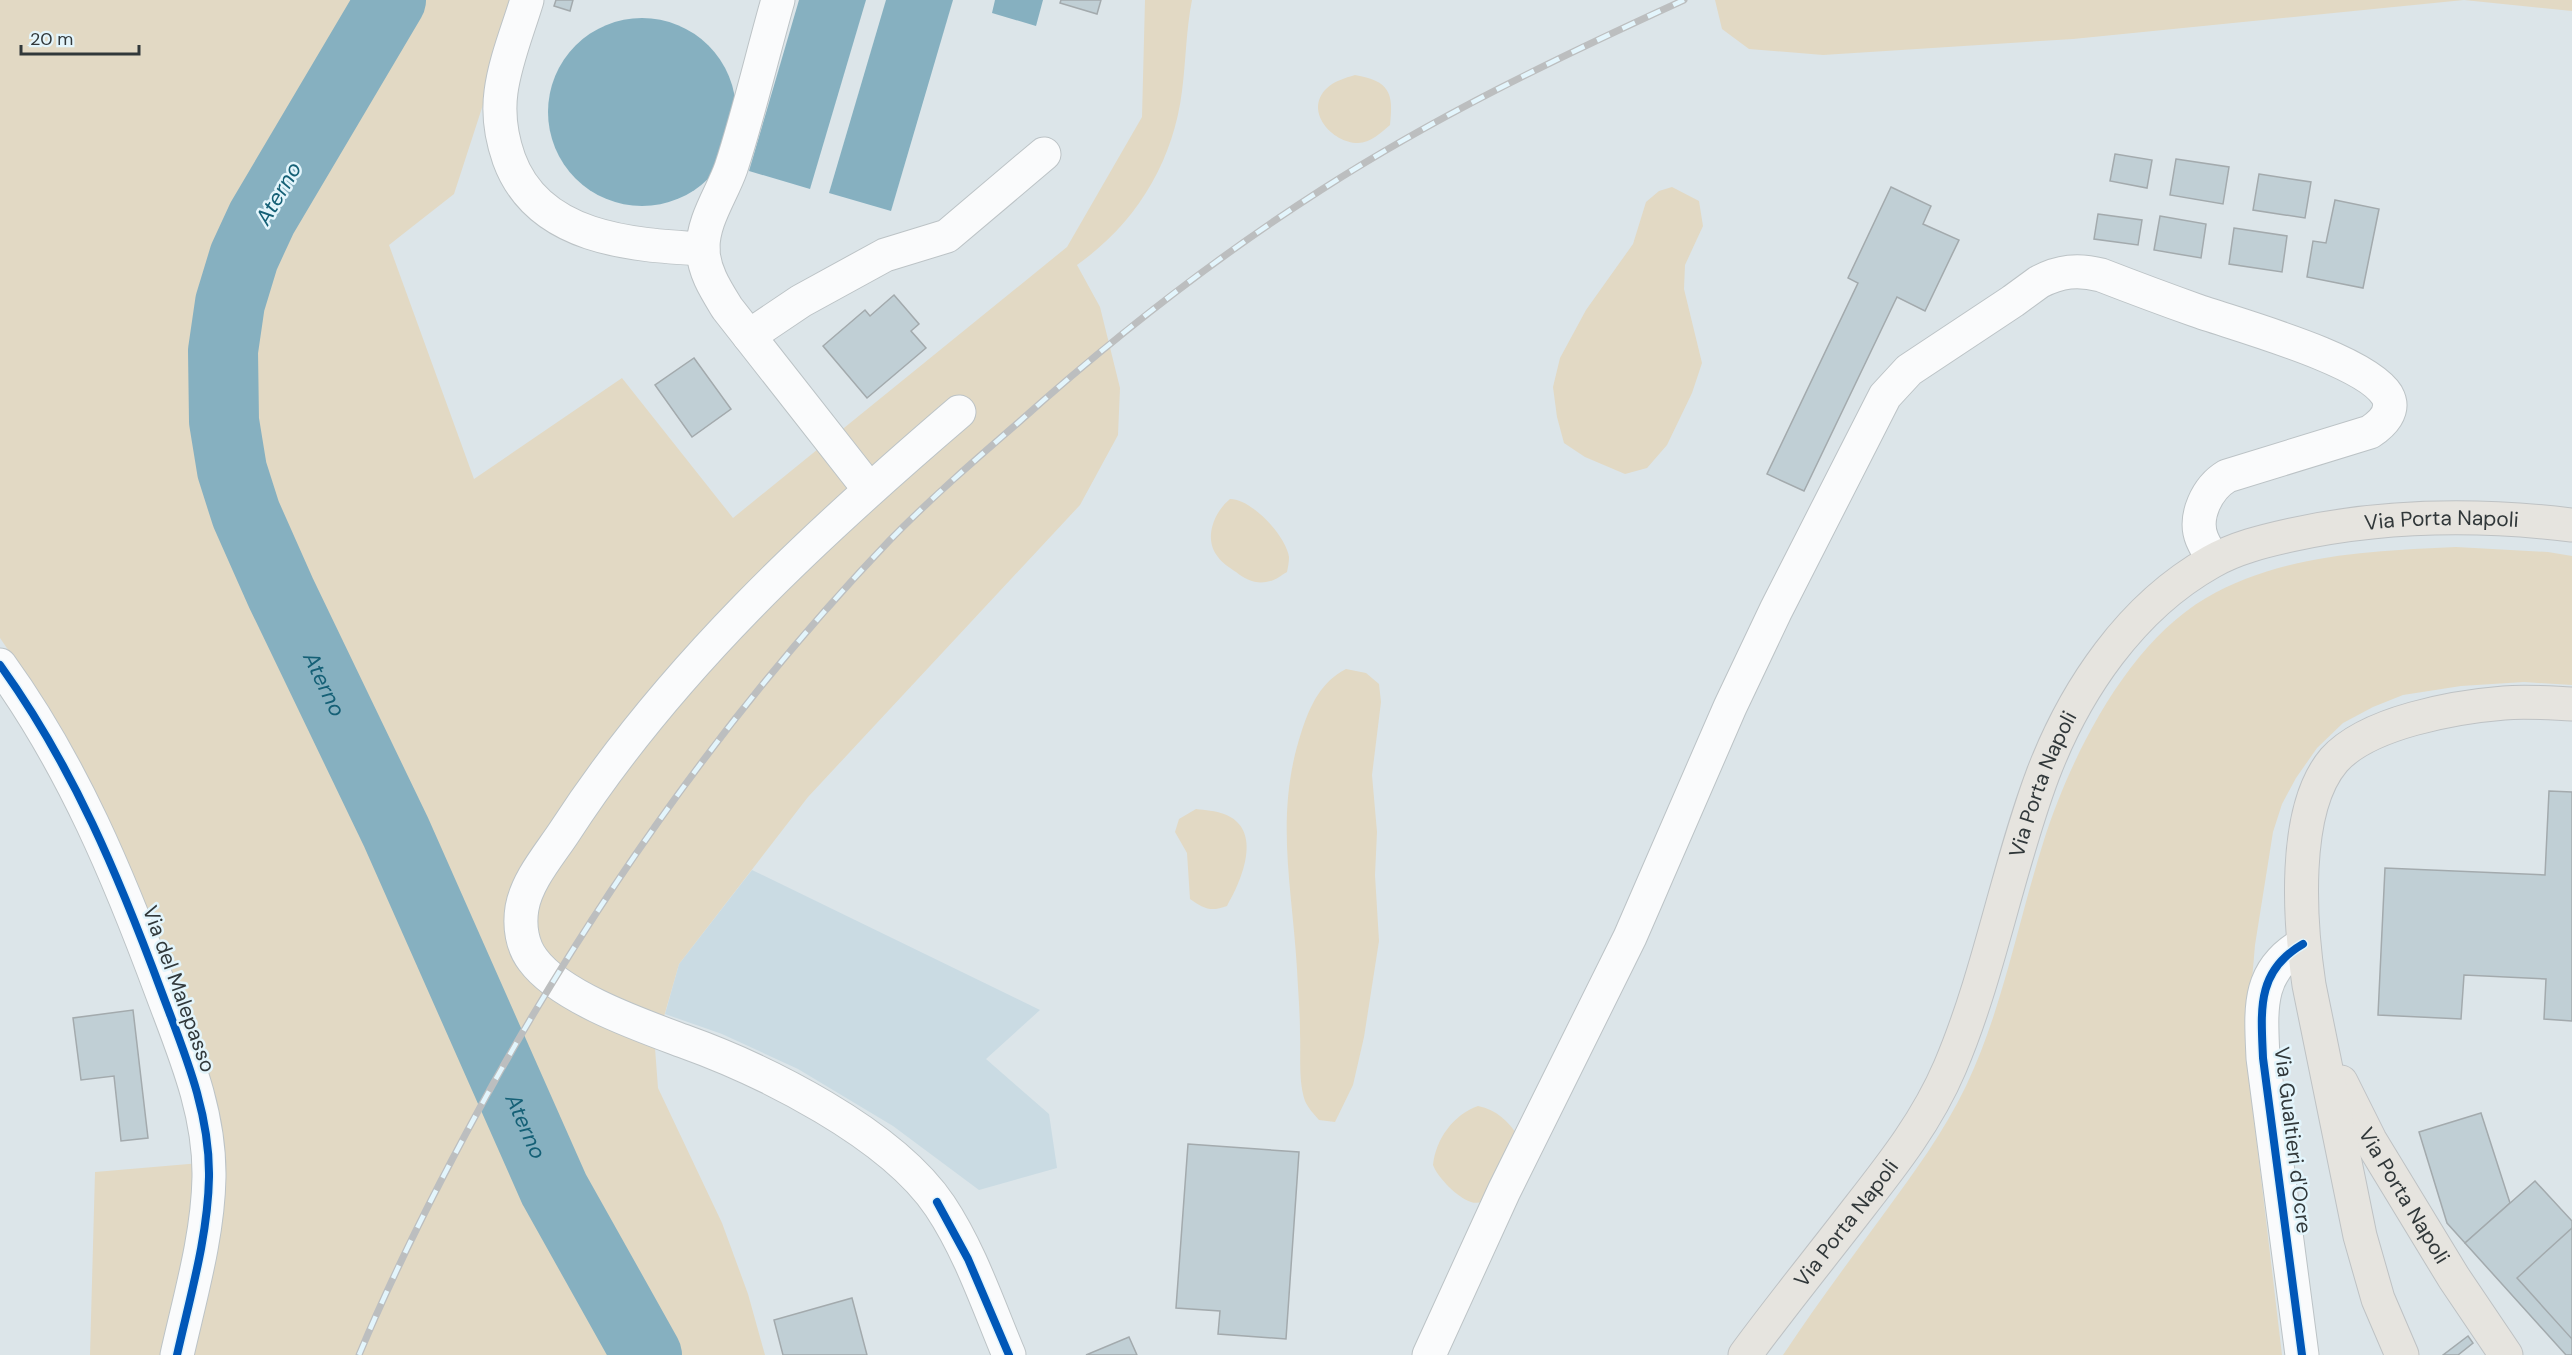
<svg xmlns="http://www.w3.org/2000/svg" width="2572" height="1355" font-family="'DM Sans',sans-serif">
	<rect width="100%" height="100%" fill="#dce5e9"/>
	<path fill="#cadbe3" d="M 752,870 L 1040,1010 L 986,1059 L 1049,1114 L 1057,1168 L 979,1190 L 893,1126 L 798,1069 L 722,1034 L 665,1014 L 679,964 Z"/>
	<g fill="#e2d9c4">
		<path d="M 0,0 L 517,0 L 454,194 L 389,245 L 474,479 L 622,378 L 733,518 L 1067,247 L 1142,117 L 1145,0 L 1192,0 C 1186,30 1186,61 1182,91 C 1173,163 1136,223 1077,265 L 1100,307 L 1120,388 L 1118,435 L 1080,505 L 808,797 L 679,964 L 655,1048 L 658,1088 L 722,1223 L 748,1294 L 765,1355 L 90,1355 L 95,1172 L 224,1161 L 32,685 L 0,638 Z"/>
		<path d="M 1715,0 L 2572,0 L 2572,11 L 2464,0 L 2073,39 L 1823,55 L 1749,49 L 1722,29 Z"/>
		<path d="M 1355,75 C 1389,81 1394,92 1390,125 C 1382,132 1370,143 1358,143 C 1332,143 1304,111 1326,89 C 1334,81 1345,78 1355,75 Z"/>
		<path d="M 1672,187 L 1699,201 L 1703,226 L 1685,265 L 1684,289 L 1702,363 L 1692,393 L 1667,445 L 1647,468 L 1625,474 L 1585,457 L 1564,443 L 1557,417 L 1553,387 L 1560,358 L 1586,310 L 1633,244 L 1646,202 L 1659,191 Z"/>
		<path d="M 1230,499 C 1252,499 1286,536 1289,557 C 1289,562 1288,567 1287,572 C 1280,576 1275,581 1266,582 C 1255,584 1245,579 1236,572 C 1230,568 1222,563 1218,557 C 1203,539 1214,512 1230,499 Z"/>
		<path d="M 2456,547 L 2548,552 L 2572,556 L 2572,685 L 2524,682 L 2461,686 L 2403,695 L 2373,707 L 2343,723 L 2317,748 L 2296,778 L 2282,804 L 2273,832 L 2255,945 L 2246,1051 L 2282,1355 L 1783,1355 C 1815,1307 1849,1261 1883,1215 C 1913,1174 1944,1132 1966,1086 C 2003,1008 2018,922 2044,840 C 2071,756 2127,644 2206,598 C 2281,554 2372,551 2456,547 Z"/>
		<path d="M 1346,669 L 1366,673 L 1379,684 L 1381,702 L 1372,775 L 1377,832 L 1375,875 L 1379,941 L 1364,1037 L 1353,1085 L 1335,1122 L 1319,1120 C 1314,1114 1308,1108 1305,1101 C 1298,1081 1301,1054 1300,1033 C 1300,1012 1298,990 1297,969 C 1292,884 1274,814 1302,730 C 1311,704 1321,682 1346,669 Z"/>
		<path d="M 1196,809 C 1205,810 1216,811 1224,814 C 1264,829 1242,880 1227,906 C 1211,912 1204,909 1190,899 L 1187,853 L 1175,832 L 1179,819 Z"/>
		<path d="M 1478,1106 C 1497,1110 1508,1121 1518,1136 L 1490,1200 C 1484,1202 1477,1204 1471,1202 C 1458,1198 1438,1178 1433,1165 C 1436,1139 1453,1115 1478,1106 Z"/>
	</g>
	<g fill="#86b0c0">
		<path d="M 799,0 L 866,0 L 810,189 L 749,171 Z"/>
		<path d="M 886,0 L 953,0 L 891,211 L 829,193 Z"/>
		<path d="M 995,0 L 1043,0 L 1036,26 L 992,13 Z"/>
		<circle cx="642" cy="112" r="94"/>
	</g>
	<g fill="none" stroke-linecap="round" stroke-linejoin="round">
		<path stroke="#86b0c0" stroke-width="70" id="s1" d="M 391,0 L 262,218 L 244,257 L 230,303 L 223,351 L 224,421 L 232,470 L 246,514 L 281,593 L 396,832 L 554,1189 L 647,1355"/>
	</g>
	<g fill="#c0cfd5" stroke="#a3aaad" stroke-width="1.5">
		<path d="M 556,0 L 573,0 L 570,11 L 554,6 Z"/>
		<path d="M 1061,0 L 1101,0 L 1097,14 L 1060,3 Z"/>
		<path d="M 2115,154 L 2152,160 L 2147,188 L 2110,181 Z"/>
		<path d="M 2176,159 L 2229,167 L 2223,204 L 2170,195 Z"/>
		<path d="M 2259,174 L 2311,182 L 2305,218 L 2253,210 Z"/>
		<path d="M 1891,187 L 1931,206 L 1923,224 L 1959,240 L 1925,311 L 1897,297 L 1804,491 L 1767,474 L 1858,283 L 1848,278 Z"/>
		<path d="M 2335,200 L 2379,209 L 2363,288 L 2307,277 L 2313,241 L 2326,243 Z"/>
		<path d="M 2098,214 L 2142,220 L 2138,245 L 2094,239 Z"/>
		<path d="M 2160,216 L 2206,224 L 2201,258 L 2154,250 Z"/>
		<path d="M 2234,228 L 2287,236 L 2282,272 L 2229,264 Z"/>
		<path d="M 894,295 L 919,324 L 911,331 L 926,348 L 867,398 L 823,346 L 865,310 L 870,316 Z"/>
		<path d="M 694,358 L 731,409 L 692,437 L 655,385 Z"/>
		<path d="M 2549,791 L 2572,792 L 2572,1021 L 2544,1019 L 2546,979 L 2464,975 L 2461,1019 L 2378,1015 L 2385,868 L 2545,875 Z"/>
		<path d="M 133,1010 L 148,1138 L 121,1141 L 114,1076 L 81,1080 L 73,1018 Z"/>
		<path d="M 2481,1113 L 2510,1203 L 2465,1243 L 2447,1223 L 2419,1132 Z"/>
		<path d="M 1188,1144 L 1299,1152 L 1286,1339 L 1218,1334 L 1220,1311 L 1176,1308 Z"/>
		<path d="M 2535,1181 L 2572,1221 L 2572,1355 L 2566,1355 L 2465,1243 Z"/>
		<path d="M 2572,1228 L 2572,1339 L 2517,1278 Z"/>
		<path d="M 852,1298 L 867,1355 L 783,1355 L 774,1320 Z"/>
		<path d="M 2468,1336 L 2473,1343 L 2458,1355 L 2443,1355 Z"/>
		<path d="M 1129,1337 L 1137,1355 L 1086,1355 Z"/>
	</g>
	<g fill="none" stroke-linecap="round" stroke-linejoin="round">
		<defs>
			<g id="minor">
				<path d="M 527,0 C 518,30 505,61 501,92 C 498,114 502,139 509,159 C 538,239 631,245 703,249"/>
				<path d="M 778,0 C 762,56 749,113 731,168 C 722,194 702,221 703,250 C 704,272 716,290 727,308 L 869,489"/>
				<path d="M 749,336 L 801,301 L 885,255 L 947,236 L 1044,154"/>
				<path d="M 959,412 C 814,536 670,669 565,831 C 550,854 527,880 522,908 C 519,926 522,946 533,960 C 560,997 640,1025 683,1041 C 764,1070 891,1133 940,1206 C 970,1251 988,1305 1009,1355"/>
				<path d="M 0,665 C 73,766 119,877 162,993 C 184,1052 210,1112 209,1177 C 208,1236 190,1297 177,1355"/>
				<path d="M 1429,1355 L 1504,1191 L 1630,937 L 1730,707 L 1776,610 L 1885,396 L 1909,370 L 2013,301 L 2039,282 C 2060,271 2078,269 2101,275 C 2132,287 2164,299 2195,310 C 2237,325 2365,359 2387,395 C 2396,411 2382,424 2370,432 L 2227,476 C 2207,488 2193,517 2202,539 C 2205,546 2209,553 2213,560"/>
				<path d="M 2302,1355 L 2263,1058 C 2261,1010 2256,971 2303,944"/>
			</g>
			<g id="major">
				<path id="s2" d="M 2341,1082 L 2370,1140 L 2454,1278 L 2506,1355"/>
				<path id="s3" d="M 1745,1355 C 1781,1306 1820,1258 1857,1210 C 1893,1164 1927,1121 1950,1067 C 1990,973 2007,870 2043,774 C 2075,690 2131,607 2211,562 C 2235,548 2264,541 2291,535 C 2382,515 2480,514 2572,525"/>
				<path d="M 2402,1355 L 2378,1299 L 2360,1236 L 2309,985 C 2300,925 2291,810 2334,760 C 2368,722 2455,707 2504,703 C 2526,701 2549,703 2572,704"/>
			</g>
		</defs>
		<use href="#minor" stroke="#bcc3c6" stroke-width="35"/>
		<use href="#major" stroke="#bec2c4" stroke-width="35"/>
		<use href="#minor" stroke="#fafbfc" stroke-width="33"/>
		<use href="#major" stroke="#e6e4df" stroke-width="33"/>
		<defs>
			<path id="rail" d="M 359,1355 C 398,1262 444,1172 493,1084 C 603,888 734,703 889,541 C 930,499 975,460 1019,422 C 1115,336 1212,260 1321,190 C 1436,116 1559,57 1684,0"/>
		</defs>
		<use href="#rail" stroke="#bcbebf" stroke-width="7"/>
		<use href="#rail" stroke="#e3f5fc" stroke-width="4.5" stroke-dasharray="14" stroke-linecap="butt"/>
		<defs>
			<g id="cycleway">
				<path d="M 0,665 C 73,766 119,877 162,993 C 184,1052 210,1112 209,1177 C 208,1236 190,1297 177,1355"/>
				<path d="M 937,1202 L 968,1259 L 1009,1355"/>
				<path d="M 2302,1355 L 2263,1058 C 2261,1010 2256,971 2303,944"/>
			</g>
		</defs>
		<use href="#cycleway" stroke="#e3f5fc" stroke-width="11"/>
		<use href="#cycleway" stroke="#0057b8" stroke-width="8"/>
	</g>
	<g text-anchor="middle" stroke-width="5" stroke-linejoin="round" paint-order="stroke">
		<g font-size="21" fill="#31383a" stroke="#e3f5fc">
			<text dy="7" stroke="none"><textPath href="#s3" startOffset="1174">Via Porta Napoli</textPath></text>
			<text dy="7" stroke="none"><textPath href="#s3" startOffset="652">Via Porta Napoli</textPath></text>
			<text transform="translate(179 989) rotate(70)" y="7">Via del Malepasso</text>
			<text transform="translate(2293 1140) rotate(83)" y="7">Via Gualtieri d'Ocre</text>
			<text dy="7" stroke="none"><textPath href="#s2" startOffset="130">Via Porta Napoli</textPath></text>
			<text dy="7" stroke="none"><textPath href="#s3" startOffset="166">Via Porta Napoli</textPath></text>
		</g>
		<g font-size="22" font-style="italic" fill="#156076" stroke="#e3f5fc">
			<text transform="translate(278 193) rotate(-60)" y="8">Aterno</text>
			<text dy="8" stroke="none"><textPath href="#s1" startOffset="746">Aterno</textPath></text>
			<text dy="8" stroke="none"><textPath href="#s1" startOffset="1232">Aterno</textPath></text>
		</g>
	</g>
	<path d="M21 45v9h118v-9" fill="none" stroke="#31383a" stroke-width="3"/>
	<text x="30" y="45" font-size="18" fill="#31383a" stroke="#e3f5fc" stroke-width="4.5" paint-order="stroke">20 m</text>
</svg>
